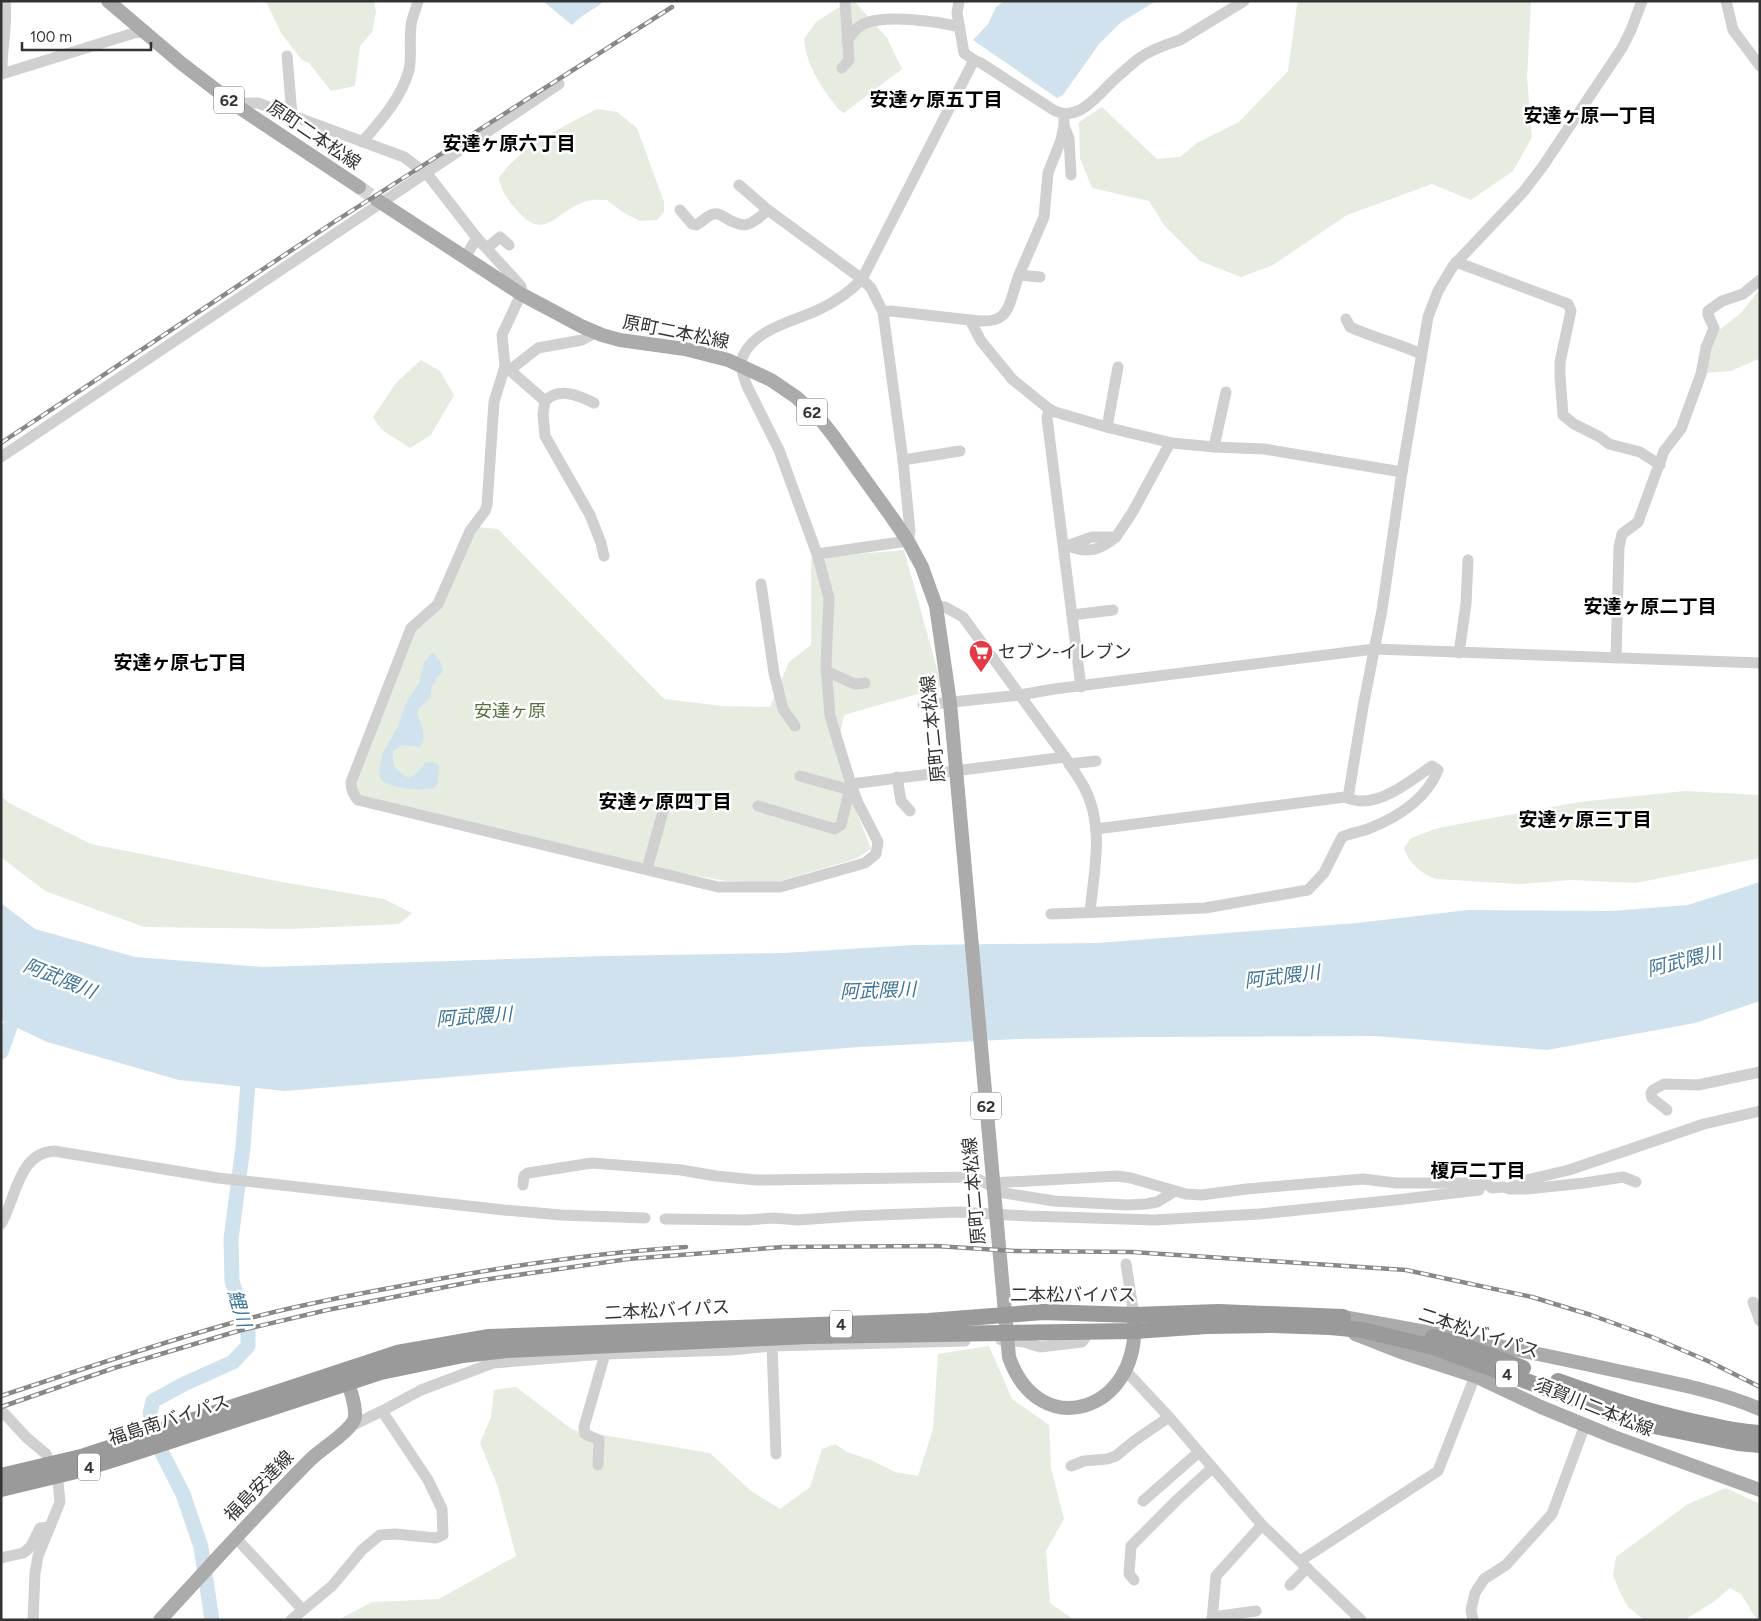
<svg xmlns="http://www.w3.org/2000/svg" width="1761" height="1621" font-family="Figtree,'Noto Sans JP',sans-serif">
	<rect width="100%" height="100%" fill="#fff"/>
	<g fill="#e6ecdf">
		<path d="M 266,1 L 374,1 L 376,12 L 372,32 L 360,46 L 355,86 L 331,91 L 309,63 L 302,60 L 281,33 Z"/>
		<path d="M 852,1 L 854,1 L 887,38 L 902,69 L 844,113 L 839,110 C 822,88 807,68 804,39 L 816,22 L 836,9 Z"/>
		<path d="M 1299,1 L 1531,1 L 1527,78 L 1532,137 L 1513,171 L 1471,200 L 1432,184 L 1347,215 L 1273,265 L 1241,277 L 1200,261 L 1164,225 L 1149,201 L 1092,188 L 1080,158 L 1079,122 L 1102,107 L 1157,159 L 1180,157 L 1197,143 L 1239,122 L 1288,71 L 1297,5 Z"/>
		<path d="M 597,109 L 617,112 L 637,128 L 664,202 L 664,212 L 657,220 L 640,221 L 624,213 L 607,200 C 600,200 591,199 584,202 C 555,212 544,244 515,208 C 507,199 501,190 499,178 C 518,148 566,125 597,109 Z"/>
		<path d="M 1760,289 L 1760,363 L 1758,359 L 1731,371 L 1706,373 L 1700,345 L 1741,313 Z"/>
		<path d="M 421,360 L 440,371 L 454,395 L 431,435 L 410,448 L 382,430 L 373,417 L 396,383 Z"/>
		<path d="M 477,527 L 498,529 L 664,699 L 722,706 L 770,707 L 789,662 L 811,645 L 811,558 L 904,550 L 942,687 L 844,715 L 837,752 L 846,785 L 871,849 L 855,859 L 773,883 L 726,881 L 671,871 L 362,799 L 354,786 L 413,632 L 437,610 Z"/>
		<path d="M 1685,791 L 1760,795 L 1760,858 L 1636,883 L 1571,880 L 1520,884 L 1436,879 C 1422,874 1408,863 1404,848 L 1411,838 L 1438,828 L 1579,802 Z"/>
		<path d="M 1,796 L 9,803 L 91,844 L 282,882 L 384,899 L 412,913 L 399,924 L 291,929 L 144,927 L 45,891 L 1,857 Z"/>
		<path d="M 989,1346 L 1012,1399 L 1049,1425 L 1051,1468 L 1064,1519 L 1046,1551 L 1050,1603 L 1074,1620 L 338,1620 L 372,1602 L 439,1599 L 516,1556 L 498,1487 L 480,1443 L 491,1417 L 494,1390 L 516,1387 L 573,1430 L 710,1453 L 751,1491 L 780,1509 L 810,1487 L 822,1449 L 835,1444 L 847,1452 L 871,1460 L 895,1472 L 918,1476 L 933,1429 L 938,1354 Z"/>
		<path d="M 1726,1488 L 1760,1504 L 1760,1620 L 1757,1620 L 1741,1594 L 1730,1588 L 1712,1603 L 1684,1620 L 1644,1620 L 1628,1607 L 1620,1592 L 1613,1575 L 1616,1557 L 1688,1504 Z"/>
	</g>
	<g fill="#cfe2ee">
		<path d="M 543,1 L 604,1 C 593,11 582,14 572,25 Z"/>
		<path d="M 1004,1 L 1156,1 L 1120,23 L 1099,44 L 1063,95 L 1057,98 L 973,40 L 988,24 L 996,7 Z"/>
		<path d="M 432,652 C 438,657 442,663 443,671 C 436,678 430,687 431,697 L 419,708 L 417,714 C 422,724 427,737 420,747 L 402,745 L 393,751 C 391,766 396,771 409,778 L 419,771 L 425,763 L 433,762 L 439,765 L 438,783 L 434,788 C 416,791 400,789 383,782 L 379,775 L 382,755 L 398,726 L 407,701 L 419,683 L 424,663 Z"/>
		<path d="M 1760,882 L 1760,1001 L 1695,1023 L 1547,1050 L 1376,1036 L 1142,1037 L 1018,1039 L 860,1047 L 733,1057 L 570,1067 L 285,1091 L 179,1080 L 47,1042 L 1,1020 L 1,903 L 35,929 L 135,957 L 263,967 L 605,956 L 783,953 L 914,945 L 1098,943 L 1357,923 L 1468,910 L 1612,911 L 1688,905 Z"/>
	</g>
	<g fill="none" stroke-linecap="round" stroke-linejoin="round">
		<g stroke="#cfe2ee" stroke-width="15">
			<path d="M 1,1052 L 17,1007"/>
			<path d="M 212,1620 L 201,1547 L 183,1494 L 162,1453 L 156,1434 L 150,1413 L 153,1401 L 184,1384 L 233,1362 L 248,1346 L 248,1332 L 232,1281 L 231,1239 L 243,1147 L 249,1069"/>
		</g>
		<path stroke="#d6d6d6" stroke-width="14" stroke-dasharray="14 7" stroke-linecap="butt" d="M 359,187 L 377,200"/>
		<g stroke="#d0d0d0" stroke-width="11">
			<path d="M 5,1 C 8,25 1,50 2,74 L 134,33 L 143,32"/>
			<path d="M 959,1 L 957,13 L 964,53 L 974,60"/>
			<path d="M 1726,1 L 1733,30 L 1760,66"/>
			<path d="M 847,41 C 852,34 857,26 866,23 C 888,15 937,21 959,27"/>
			<path d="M 287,56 L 292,115"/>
			<path d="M 842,68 L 849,60 L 845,1"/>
			<path d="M 237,106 L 246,103 L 258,103 L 404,157 L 428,175 L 477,238 L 465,257"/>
			<path d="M 1064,126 L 1069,138 L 1071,175"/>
			<path d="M 362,142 C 380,122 402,97 409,70 C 412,57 409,41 411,27 C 411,19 416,10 418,1"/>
			<path d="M 739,185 L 768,210 L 862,279 L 871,288 L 883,312 L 903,460 L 910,531 L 908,541 L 817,554"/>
			<path d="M 680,210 L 692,224 L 696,225 C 702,222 707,216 713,214 C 717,213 720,214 724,217 C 745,230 750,226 768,210"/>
			<path d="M 477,238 L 521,286 L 521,294 L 502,335 L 505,366 L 494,402 L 487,505 L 485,511 L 470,531 L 438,604 L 411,628 L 351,782 C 351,790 353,795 358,800 L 718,887 L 780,887 L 865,863 L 876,854 L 878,842 L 858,803 L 851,784 L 1065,757 L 963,617 L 945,607 L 936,606"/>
			<path d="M 487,248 L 500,237 L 509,245"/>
			<path d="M 1456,262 L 1568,304 L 1571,311 L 1560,362 L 1560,376 L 1563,415 L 1574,424 L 1600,437 L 1609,444 L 1640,452 L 1660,465"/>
			<path d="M 1019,275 L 1044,217 L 1048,173 L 1061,140 L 1064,126 L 1064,115"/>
			<path d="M 883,312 L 891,311 L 970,320 L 981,341 L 1012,379 L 1049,409 L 1055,412 L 1110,428 L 1172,443 L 1214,447 L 1264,449 L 1402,472"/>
			<path d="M 1346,319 L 1350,327 C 1374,338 1398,343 1421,354"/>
			<path d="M 970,320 C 1011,326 1007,308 1019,275 L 1040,277"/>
			<path d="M 505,366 L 545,401"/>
			<path d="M 510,370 L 538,348 L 582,340 L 595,333"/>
			<path d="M 594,403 C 578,395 559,387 545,401 L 543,414 L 545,436 L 590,515 L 601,543 L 604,556"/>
			<path d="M 1049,409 L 1047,418 L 1081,687"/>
			<path d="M 1107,427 L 1118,367"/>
			<path d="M 1214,447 L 1226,392"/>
			<path d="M 1,457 L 559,84"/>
			<path d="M 903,460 L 960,451"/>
			<path d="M 1068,546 C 1088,554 1100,550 1116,537"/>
			<path d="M 1064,547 L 1092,537 L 1116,537 L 1132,513 L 1170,443"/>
			<path d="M 761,584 L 774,673 L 783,709 L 795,726"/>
			<path d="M 1072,615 L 1113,610"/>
			<path d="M 1459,653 L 1466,604 L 1468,560"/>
			<path d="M 1616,658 L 1619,547 L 1622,534 L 1638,522 L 1664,451 L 1681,429 L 1701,374 L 1706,348 L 1714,328 L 1708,315 L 1708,311 L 1722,301 L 1743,294 L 1760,280"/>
			<path d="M 826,671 L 855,684 L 865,683"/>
			<path d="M 923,705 L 1020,695 L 1054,689 L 1374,649 L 1760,663"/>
			<path d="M 1065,757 C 1071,767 1078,776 1084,787 C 1105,826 1094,870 1090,912"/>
			<path d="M 1069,764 L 1096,761"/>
			<path d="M 800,776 L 850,790"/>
			<path d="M 897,777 L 901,801 L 910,811"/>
			<path d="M 1348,798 L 1363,707 L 1382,610 L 1402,472 L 1428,317 L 1438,291 L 1453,266 L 1524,191 L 1543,166 L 1622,48 L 1631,30 L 1642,1"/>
			<path d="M 758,806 L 835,829 L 841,825 L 851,784 L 830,716 L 826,665 L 829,598 L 817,554 L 779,450 L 747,386 C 744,378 739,365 743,356 C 755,329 794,321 818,310 C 835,302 850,292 862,279 L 974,60 L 981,63 L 1055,111 C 1074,119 1088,106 1101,93 C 1111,82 1126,69 1138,59 C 1149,51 1167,44 1180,40 L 1244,1"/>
			<path d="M 647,869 L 664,808"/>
			<path d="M 1051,914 L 1205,908 L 1308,890 L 1324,873 L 1342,837 C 1350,833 1360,832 1368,829 C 1396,818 1426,800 1438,770 L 1432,766 C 1413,779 1385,802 1361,801 C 1356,801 1350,799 1345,797 L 1096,829"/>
			<path d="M 1667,1110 L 1652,1098 L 1651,1093 L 1653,1090 L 1664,1084 L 1698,1085 L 1760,1072"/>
			<path d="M 992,1183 L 1117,1176 L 1131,1178 L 1186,1194 L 1201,1195 L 1247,1189 L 1363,1179 L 1396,1183 L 1480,1183 L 1488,1185 L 1492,1188 L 1504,1187 L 1509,1189 L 1527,1189 L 1584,1183 L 1623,1177 L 1636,1182"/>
			<path d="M 1514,1183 L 1569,1170 L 1704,1124 L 1760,1111"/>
			<path d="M 523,1185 L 524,1176 L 528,1173 L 592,1163 L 681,1170 L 716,1176 L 756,1180 L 974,1177 L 1004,1193 L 1054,1201 L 1127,1205 L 1146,1204 L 1157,1202 L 1175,1191"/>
			<path d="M 665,1219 L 746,1220 L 774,1218 L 798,1220 L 854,1216 L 958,1212 L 1028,1216 L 1155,1220 L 1259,1214 L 1396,1200 L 1479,1190"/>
			<path d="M 1,1224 C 16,1199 18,1153 54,1151 L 218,1178 L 504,1210 L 561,1215 L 645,1218"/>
			<path d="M 1126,1264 L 1134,1315"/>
			<path d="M 1753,1302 L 1760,1321"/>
			<path d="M 1001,1340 L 1024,1342 L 1040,1347 L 1082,1342 L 1090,1331"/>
			<path d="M 772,1346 L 776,1454"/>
			<path d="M 1126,1371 L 1169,1417 L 1262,1525 L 1361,1620"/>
			<path d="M 1,1410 L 26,1437 L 46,1454 L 58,1482 L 60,1502 L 38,1556 L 35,1573 L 33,1620"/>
			<path d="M 351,1426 L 382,1411 L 421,1390 L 493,1363 L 605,1354 L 731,1350 L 772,1346 L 965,1341"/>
			<path d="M 598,1465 L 599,1440 L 585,1434 L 584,1427 L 605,1354"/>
			<path d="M 1071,1466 L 1084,1461 L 1107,1459 L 1116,1456 L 1134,1441 L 1169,1417"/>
			<path d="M 1143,1501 L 1199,1452"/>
			<path d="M 235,1537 L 302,1609"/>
			<path d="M 1,1558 L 23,1553 L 27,1550 L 31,1546 L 40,1528 L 50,1527"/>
			<path d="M 1300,1561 L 1438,1471 L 1475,1376"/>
			<path d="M 1134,1580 L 1129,1574 L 1131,1546 L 1178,1499 L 1212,1468"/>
			<path d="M 1290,1585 L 1307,1568"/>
			<path d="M 1212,1617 L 1256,1611"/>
			<path d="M 291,1620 L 332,1586 L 362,1550 L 380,1535 L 395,1534 L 436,1538 L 443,1535 L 442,1509 L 428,1480 L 382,1411"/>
			<path d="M 1212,1620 L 1216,1576 L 1262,1525"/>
			<path d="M 1473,1620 L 1471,1610 L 1475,1593 L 1484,1579 L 1506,1565 L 1552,1514 L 1585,1425"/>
		</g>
		<g stroke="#ababab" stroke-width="14">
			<path d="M 108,1 L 181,63 L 237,106 L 359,187"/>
			<path d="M 377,200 L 521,294 L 581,326 L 602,335 L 620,340 L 685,349 L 728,360 L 771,380 L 796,397 L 820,419 L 832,434 L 891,516 L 908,541 L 922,567 L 936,606 L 950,703 L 1009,1357 C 1039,1444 1140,1411 1134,1322"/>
			<path d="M 1343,1317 C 1434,1333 1523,1350 1613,1370 C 1662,1381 1713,1389 1760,1409"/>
			<path d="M 1355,1334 L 1401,1352 L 1475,1376 L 1541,1407 L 1614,1437 L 1760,1490"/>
			<path d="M 160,1620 C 210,1566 259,1511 311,1459 C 321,1449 353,1430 355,1417 C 356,1405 349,1384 344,1373"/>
		</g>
		<g stroke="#9a9a9a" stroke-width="16">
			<path d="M 1433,1337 L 1465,1346 L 1523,1368"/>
			<path d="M 1558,1381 C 1608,1399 1658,1415 1710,1425 C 1726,1429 1743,1432 1760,1433"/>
			<path d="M 1,1476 L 81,1457 L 397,1353 L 489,1337 L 928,1321 L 1043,1312 L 1134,1315 L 1218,1312 L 1343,1317"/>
			<path d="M 1,1489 L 76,1471 L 124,1456 L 381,1372 L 463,1355 L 507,1350 L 808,1336 L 1135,1331 L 1207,1326 L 1273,1325 L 1330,1327 L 1362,1330 L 1433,1347 L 1562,1394 L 1634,1422 L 1738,1443 L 1760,1445"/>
		</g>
		<defs>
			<g id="rail">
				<path d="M 1,443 L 334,222 L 672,7"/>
				<path d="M 1,1396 C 79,1370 157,1344 235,1322 C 290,1307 346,1296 401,1286 C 495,1268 590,1253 686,1247"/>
				<path d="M 1,1407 L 114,1368 L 238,1331 L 327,1310 L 476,1281 L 628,1259 L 783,1247 L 936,1246 L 1015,1251 L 1132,1252 L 1406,1270 L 1532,1297 L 1591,1315 L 1652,1337 L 1710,1362 L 1760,1387"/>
			</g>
		</defs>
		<use href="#rail" stroke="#888" stroke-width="4.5"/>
		<use href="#rail" stroke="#fff" stroke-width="2.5" stroke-dasharray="8" stroke-linecap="butt"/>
	</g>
	<defs>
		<symbol id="supermarket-pin" viewBox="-11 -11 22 30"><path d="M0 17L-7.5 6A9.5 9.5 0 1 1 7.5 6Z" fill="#e63946" stroke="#fff"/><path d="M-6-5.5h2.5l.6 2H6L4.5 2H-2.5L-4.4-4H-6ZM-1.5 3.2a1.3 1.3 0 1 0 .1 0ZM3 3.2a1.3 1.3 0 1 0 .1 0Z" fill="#fff"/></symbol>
	</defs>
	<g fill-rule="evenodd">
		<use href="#supermarket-pin" x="967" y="638" width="28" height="38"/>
	</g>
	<g text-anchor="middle" stroke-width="5" stroke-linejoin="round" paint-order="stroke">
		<g fill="#fff" stroke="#707070" stroke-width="1">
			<rect x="214" y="86.5" width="30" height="27" rx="4"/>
			<rect x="797" y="398.5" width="30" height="27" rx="4"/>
			<rect x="971" y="1092.5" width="30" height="27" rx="4"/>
			<rect x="830" y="1310.5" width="22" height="27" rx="4"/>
			<rect x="1496" y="1360.5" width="22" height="27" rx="4"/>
			<rect x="78" y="1453.5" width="22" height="27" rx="4"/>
		</g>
		<g font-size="16" font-weight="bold" fill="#333">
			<text x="229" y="106">62</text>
			<text x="812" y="418">62</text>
			<text x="986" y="1112">62</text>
			<text x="841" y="1330">4</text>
			<text x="1507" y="1380">4</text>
			<text x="89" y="1473">4</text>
		</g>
		<g font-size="18" fill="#333" stroke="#fff">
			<text transform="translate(314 135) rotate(34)" y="6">原町二本松線</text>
			<text transform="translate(676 332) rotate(11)" y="6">原町二本松線</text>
			<text transform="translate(933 729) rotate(-96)" y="6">原町二本松線</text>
			<text transform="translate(974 1191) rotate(-95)" y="6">原町二本松線</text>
			<text x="1073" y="1301">二本松バイパス</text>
			<text transform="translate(667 1310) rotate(-3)" y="6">二本松バイパス</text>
			<text transform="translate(1479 1333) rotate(18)" y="6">二本松バイパス</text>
			<text transform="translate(1594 1407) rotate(22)" y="6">須賀川二本松線</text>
			<text transform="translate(169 1420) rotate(-18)" y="6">福島南バイパス</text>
			<text transform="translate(259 1486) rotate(-46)" y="6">福島安達線</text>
		</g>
		<g font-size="18" fill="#333" stroke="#fff" text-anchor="start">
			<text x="998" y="658">セブン-イレブン</text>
		</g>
		<g font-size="18" fill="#56703f" stroke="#fff">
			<text x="510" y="717">安達ヶ原</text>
		</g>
		<g font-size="19" font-weight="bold" fill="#000" stroke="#fff">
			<text x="936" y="106">安達ヶ原五丁目</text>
			<text x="1590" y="122">安達ヶ原一丁目</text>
			<text x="509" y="150">安達ヶ原六丁目</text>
			<text x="1650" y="613">安達ヶ原二丁目</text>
			<text x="180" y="669">安達ヶ原七丁目</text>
			<text x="665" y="808">安達ヶ原四丁目</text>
			<text x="1585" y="826">安達ヶ原三丁目</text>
			<text x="1478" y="1177">榎戸二丁目</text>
		</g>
		<g font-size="19" font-style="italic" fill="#3f7597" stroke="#fff">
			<text transform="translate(1684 960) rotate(-14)" y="7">阿武隈川</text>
			<text transform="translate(1282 976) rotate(-7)" y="7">阿武隈川</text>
			<text transform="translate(60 978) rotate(22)" y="7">阿武隈川</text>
			<text transform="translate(878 990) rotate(-2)" y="7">阿武隈川</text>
			<text transform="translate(474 1016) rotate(-4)" y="7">阿武隈川</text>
			<text transform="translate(240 1308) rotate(74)" y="7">鯉川</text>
		</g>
	</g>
	<rect width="1761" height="1621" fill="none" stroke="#333333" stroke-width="5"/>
	<path d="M22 42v8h129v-8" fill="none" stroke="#333333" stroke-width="2.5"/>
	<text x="30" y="42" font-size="15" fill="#333333" stroke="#ffffff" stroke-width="4" paint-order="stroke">100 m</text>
</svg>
